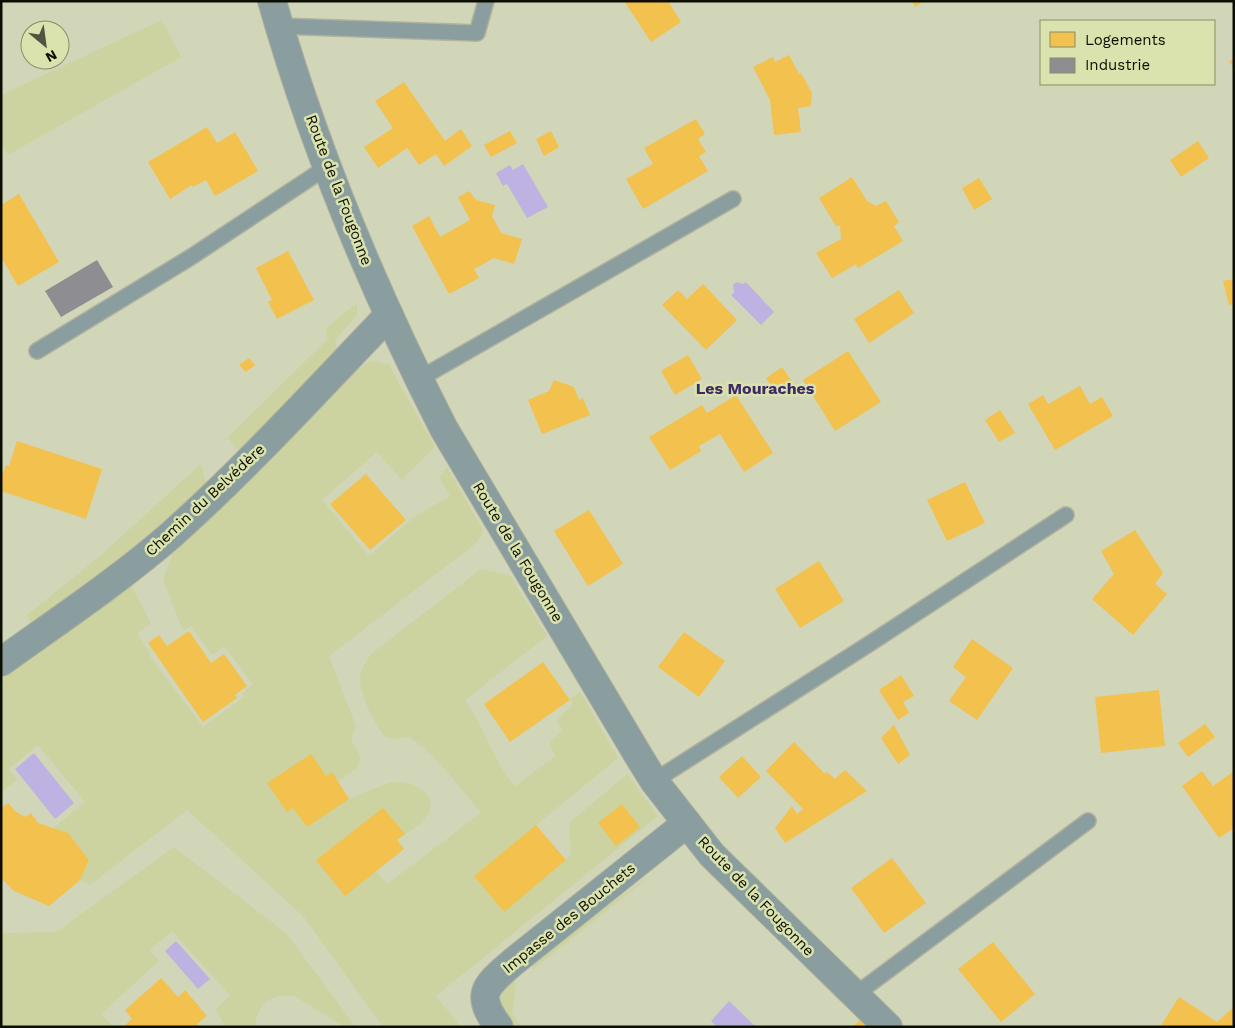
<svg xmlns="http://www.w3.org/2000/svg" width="1235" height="1028" font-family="'Work Sans',sans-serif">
	<rect width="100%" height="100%" fill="#d2d6b9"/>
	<g fill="#ccd3a0">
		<path d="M 162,20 L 181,57 L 8,155 L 1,143 L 1,95 Z"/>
		<path d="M 357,303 L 357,315 L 335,340 L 337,348 L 304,393 L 239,451 L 227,438 L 327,340 L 326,328 Z"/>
		<path d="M 376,361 L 389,365 L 435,447 L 402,480 L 377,452 L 322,500 L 369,556 L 414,517 L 450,496 L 439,477 L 447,467 L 483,530 L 481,537 L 474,545 L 329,656 L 356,726 L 351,740 L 361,757 L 357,768 L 338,782 L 349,799 C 362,795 385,782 396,782 C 414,781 441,796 427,816 C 421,825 407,833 397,840 L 404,849 L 376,871 L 387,884 L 481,813 C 460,788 437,755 409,737 L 398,739 L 385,737 C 373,721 356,691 361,671 C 363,665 368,659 371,654 L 481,569 L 510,575 L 547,636 L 465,700 C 485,727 493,762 515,786 L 555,756 L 549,743 L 563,730 L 556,721 L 573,704 L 570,699 L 580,692 L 618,758 L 474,876 L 504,912 L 571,855 L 569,823 L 627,774 L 658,816 L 436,996 L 461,1027 L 383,1027 L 304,917 L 187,810 L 90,885 L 80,880 L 89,860 L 68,833 L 53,828 L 85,802 L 38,745 L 9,769 L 17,780 L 1,792 L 1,673 L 128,580 L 151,623 L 137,634 L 150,653 L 149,655 L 203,727 L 244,697 L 242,693 L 253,684 L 224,646 L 212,655 L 191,626 L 184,631 L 181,626 L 163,580 L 175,546 L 250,477 L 322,407 L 357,370 L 368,362 Z"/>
		<path d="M 201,464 L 207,486 L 124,558 L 31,625 L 27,615 L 100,556 Z"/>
		<path d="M 174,847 L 286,933 L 356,1027 L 345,1027 L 294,996 C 271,993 257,1003 255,1027 L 226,1027 L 215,1010 L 230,995 L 172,931 L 150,950 L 159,961 L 101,1014 L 113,1027 L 1,1027 L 1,933 L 56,932 Z"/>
		<path d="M 664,865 L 532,970 L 534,960 Z"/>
		<path d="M 511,981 L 516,982 L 512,1013 L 522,1027 L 513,1027 C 503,1014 493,991 511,981 Z"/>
	</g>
	<g fill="#beb2e2">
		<path d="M 523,164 L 548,207 L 527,218 L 507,184 L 503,186 L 496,173 L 510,165 L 513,170 Z"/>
		<path d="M 736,282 L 743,284 L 746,282 L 774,312 L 761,325 L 731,295 L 734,293 L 733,285 Z"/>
		<path d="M 34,753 L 74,803 L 55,819 L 15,769 Z"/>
		<path d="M 176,941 L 210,979 L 198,989 L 165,951 Z"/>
		<path d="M 729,1001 L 756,1027 L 717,1027 L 711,1021 Z"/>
	</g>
	<g fill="#f2c14e">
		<path d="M 624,1 L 668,1 L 681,22 L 651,42 Z"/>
		<path d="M 912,1 L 924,1 L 915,7 Z"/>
		<path d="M 789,55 L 799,74 L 801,73 L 812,93 L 811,106 L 798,108 L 801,132 L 774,135 L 770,100 L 753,67 L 773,57 L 775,62 Z"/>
		<path d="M 1234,58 L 1234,68 L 1229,62 Z"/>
		<path d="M 404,82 L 445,141 L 461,129 L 472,146 L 444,166 L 436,154 L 419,165 L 407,148 L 378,168 L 364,147 L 393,128 L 375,101 Z"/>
		<path d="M 696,119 L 705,134 L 698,139 L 706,152 L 699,156 L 708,171 L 643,209 L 626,179 L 653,164 L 644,148 Z"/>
		<path d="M 207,127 L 217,143 L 235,132 L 258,171 L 215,196 L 206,180 L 193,187 L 192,185 L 170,199 L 148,162 Z"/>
		<path d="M 510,131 L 517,143 L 491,157 L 484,145 Z"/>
		<path d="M 551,131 L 559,147 L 544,156 L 536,139 Z"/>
		<path d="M 1198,141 L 1209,158 L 1181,177 L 1170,160 Z"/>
		<path d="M 852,177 L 867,201 L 876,206 L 886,201 L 899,222 L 894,226 L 903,241 L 858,268 L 856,264 L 832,278 L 816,253 L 841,239 L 840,226 L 836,226 L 819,198 Z"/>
		<path d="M 979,178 L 992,199 L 974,210 L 962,188 Z"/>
		<path d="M 469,191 L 476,200 L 495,205 L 492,216 L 501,233 L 522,239 L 514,264 L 494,258 L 474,269 L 479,278 L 449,294 L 412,226 L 429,216 L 440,237 L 470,220 L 458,197 Z"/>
		<path d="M 19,194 L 59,262 L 18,286 L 1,257 L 1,205 Z"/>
		<path d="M 288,251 L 314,300 L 277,319 L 268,302 L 272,300 L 256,268 Z"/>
		<path d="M 1234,279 L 1234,304 L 1229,305 L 1223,281 Z"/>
		<path d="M 703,284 L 737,320 L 706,350 L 662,305 L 678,290 L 687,299 Z"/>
		<path d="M 899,290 L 914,313 L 869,343 L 854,319 Z"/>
		<path d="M 848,351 L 881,402 L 835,431 L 803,380 Z"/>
		<path d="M 688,355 L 702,379 L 675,395 L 661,371 Z"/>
		<path d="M 249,358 L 255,365 L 246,372 L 239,365 Z"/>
		<path d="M 782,367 L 793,383 L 776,394 L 766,378 Z"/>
		<path d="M 554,380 L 574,387 L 579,400 L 583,398 L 590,415 L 542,434 L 528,400 L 549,391 Z"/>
		<path d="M 1080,386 L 1090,404 L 1102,397 L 1113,416 L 1055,450 L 1028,404 L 1043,395 L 1048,404 Z"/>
		<path d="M 736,395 L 773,453 L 744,472 L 720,434 L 699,446 L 701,451 L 670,470 L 649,437 L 702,405 L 707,413 Z"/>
		<path d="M 1000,410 L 1015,433 L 999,442 L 985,420 Z"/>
		<path d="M 17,441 L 102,469 L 86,519 L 1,491 L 1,478 L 6,465 L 9,466 Z"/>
		<path d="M 366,474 L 406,520 L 370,550 L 330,504 Z"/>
		<path d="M 965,482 L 985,523 L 947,541 L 927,500 Z"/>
		<path d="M 589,510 L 623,564 L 588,586 L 554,531 Z"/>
		<path d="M 1135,530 L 1163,573 L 1155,584 L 1167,594 L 1133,635 L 1092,599 L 1114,574 L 1101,551 Z"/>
		<path d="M 819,561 L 844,601 L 800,628 L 775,589 Z"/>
		<path d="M 189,631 L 211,663 L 224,654 L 247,686 L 235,695 L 237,698 L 203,722 L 148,643 L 159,635 L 167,646 Z"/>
		<path d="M 684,632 L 725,661 L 699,697 L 658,667 Z"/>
		<path d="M 972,639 L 1013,668 L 977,720 L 949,701 L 966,677 L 953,667 Z"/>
		<path d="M 543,662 L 570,700 L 510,742 L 484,704 Z"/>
		<path d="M 901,675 L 914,696 L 903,702 L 909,713 L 898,720 L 879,690 Z"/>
		<path d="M 1159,690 L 1165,746 L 1101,753 L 1095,697 Z"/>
		<path d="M 1205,724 L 1215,737 L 1188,757 L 1178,743 Z"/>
		<path d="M 894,725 L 910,755 L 898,764 L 881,738 Z"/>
		<path d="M 794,742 L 825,774 L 827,772 L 835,779 L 845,770 L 867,791 L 785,843 L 775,828 L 792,806 L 797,814 L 803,809 L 766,771 Z"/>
		<path d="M 311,754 L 326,776 L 332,772 L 349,799 L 307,827 L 293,808 L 287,812 L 267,783 Z"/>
		<path d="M 742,756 L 761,777 L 738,798 L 719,777 Z"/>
		<path d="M 1202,771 L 1213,786 L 1234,771 L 1234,828 L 1219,838 L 1182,786 Z"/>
		<path d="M 8,803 L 16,812 L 26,817 L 31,813 L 38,823 L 68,833 L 89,860 L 80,880 L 49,906 L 14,891 L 1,878 L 1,808 Z"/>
		<path d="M 622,804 L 640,827 L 616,846 L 598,823 Z"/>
		<path d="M 383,808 L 405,834 L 397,840 L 404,849 L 345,896 L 316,860 Z"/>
		<path d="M 536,825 L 566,860 L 504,912 L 474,876 Z"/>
		<path d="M 892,858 L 926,903 L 884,933 L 851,888 Z"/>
		<path d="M 993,942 L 1035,994 L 1001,1022 L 958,969 Z"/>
		<path d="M 161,978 L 178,997 L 185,990 L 207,1016 L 197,1024 L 200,1027 L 123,1027 L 132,1019 L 125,1010 Z"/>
		<path d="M 1179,997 L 1217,1022 L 1234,1007 L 1234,1027 L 1160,1027 Z"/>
		<path d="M 861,1019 L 868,1027 L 853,1027 Z"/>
	</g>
	<path fill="#8d8d92" d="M 97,260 L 113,287 L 61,317 L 45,291 Z"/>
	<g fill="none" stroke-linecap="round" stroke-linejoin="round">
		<defs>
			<g id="lane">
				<path d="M 279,26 L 477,33 L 486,1"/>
				<path d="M 37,351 L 191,257 L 327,167"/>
				<path d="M 419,379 L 733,199"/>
				<path d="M 654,781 L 866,646 L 1066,515"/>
				<path d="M 855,995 L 1088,821"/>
			</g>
			<g id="street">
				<path d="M 272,1 C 314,149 374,292 444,429 L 638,755 L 654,781 L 712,855 L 888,1027"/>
				<path d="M 1,662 C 58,621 118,581 171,535 C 248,466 317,390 389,315"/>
				<path d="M 499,1027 C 473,993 487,985 513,962 L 687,823"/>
			</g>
		</defs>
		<use href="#lane" stroke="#b1b39e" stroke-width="18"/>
		<use href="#street" stroke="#b1b39e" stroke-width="30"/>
		<use href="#lane" stroke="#8a9d9f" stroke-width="15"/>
		<use href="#street" stroke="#8a9d9f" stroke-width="28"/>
	</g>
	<g text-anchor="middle" stroke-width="5" stroke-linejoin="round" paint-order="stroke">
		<g font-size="15" fill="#0c0e00" stroke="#dae2ad">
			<text transform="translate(339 190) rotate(69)" y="5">Route de la Fougonne</text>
			<text transform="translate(205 500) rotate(-43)" y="5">Chemin du Belvédère</text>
			<text transform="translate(518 552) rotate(59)" y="5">Route de la Fougonne</text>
			<text transform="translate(756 896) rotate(46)" y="5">Route de la Fougonne</text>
			<text transform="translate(569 918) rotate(-39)" y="5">Impasse des Bouchets</text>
		</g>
		<g font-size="16" font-weight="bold" fill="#3d2a65" stroke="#dae2ad">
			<text x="755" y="394">Les Mouraches</text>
		</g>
	</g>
	<rect width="1235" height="1028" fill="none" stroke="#0c0e00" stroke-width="5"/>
	<rect x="1040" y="20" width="175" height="65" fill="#dae2ad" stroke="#888d68"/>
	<rect x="1050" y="32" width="25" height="15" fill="#f2c14e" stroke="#888d68"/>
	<text x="1085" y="45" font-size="15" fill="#0c0e00">Logements</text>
	<rect x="1050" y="58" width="25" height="15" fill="#8d8d92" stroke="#888d68"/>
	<text x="1085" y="70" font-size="15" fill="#0c0e00">Industrie</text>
	<g transform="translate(45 45) rotate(151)"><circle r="24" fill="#dae2ad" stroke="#888d68"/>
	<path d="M0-4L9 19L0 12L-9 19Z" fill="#515441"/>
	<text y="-8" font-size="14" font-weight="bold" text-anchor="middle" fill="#0c0e00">N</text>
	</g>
</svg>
